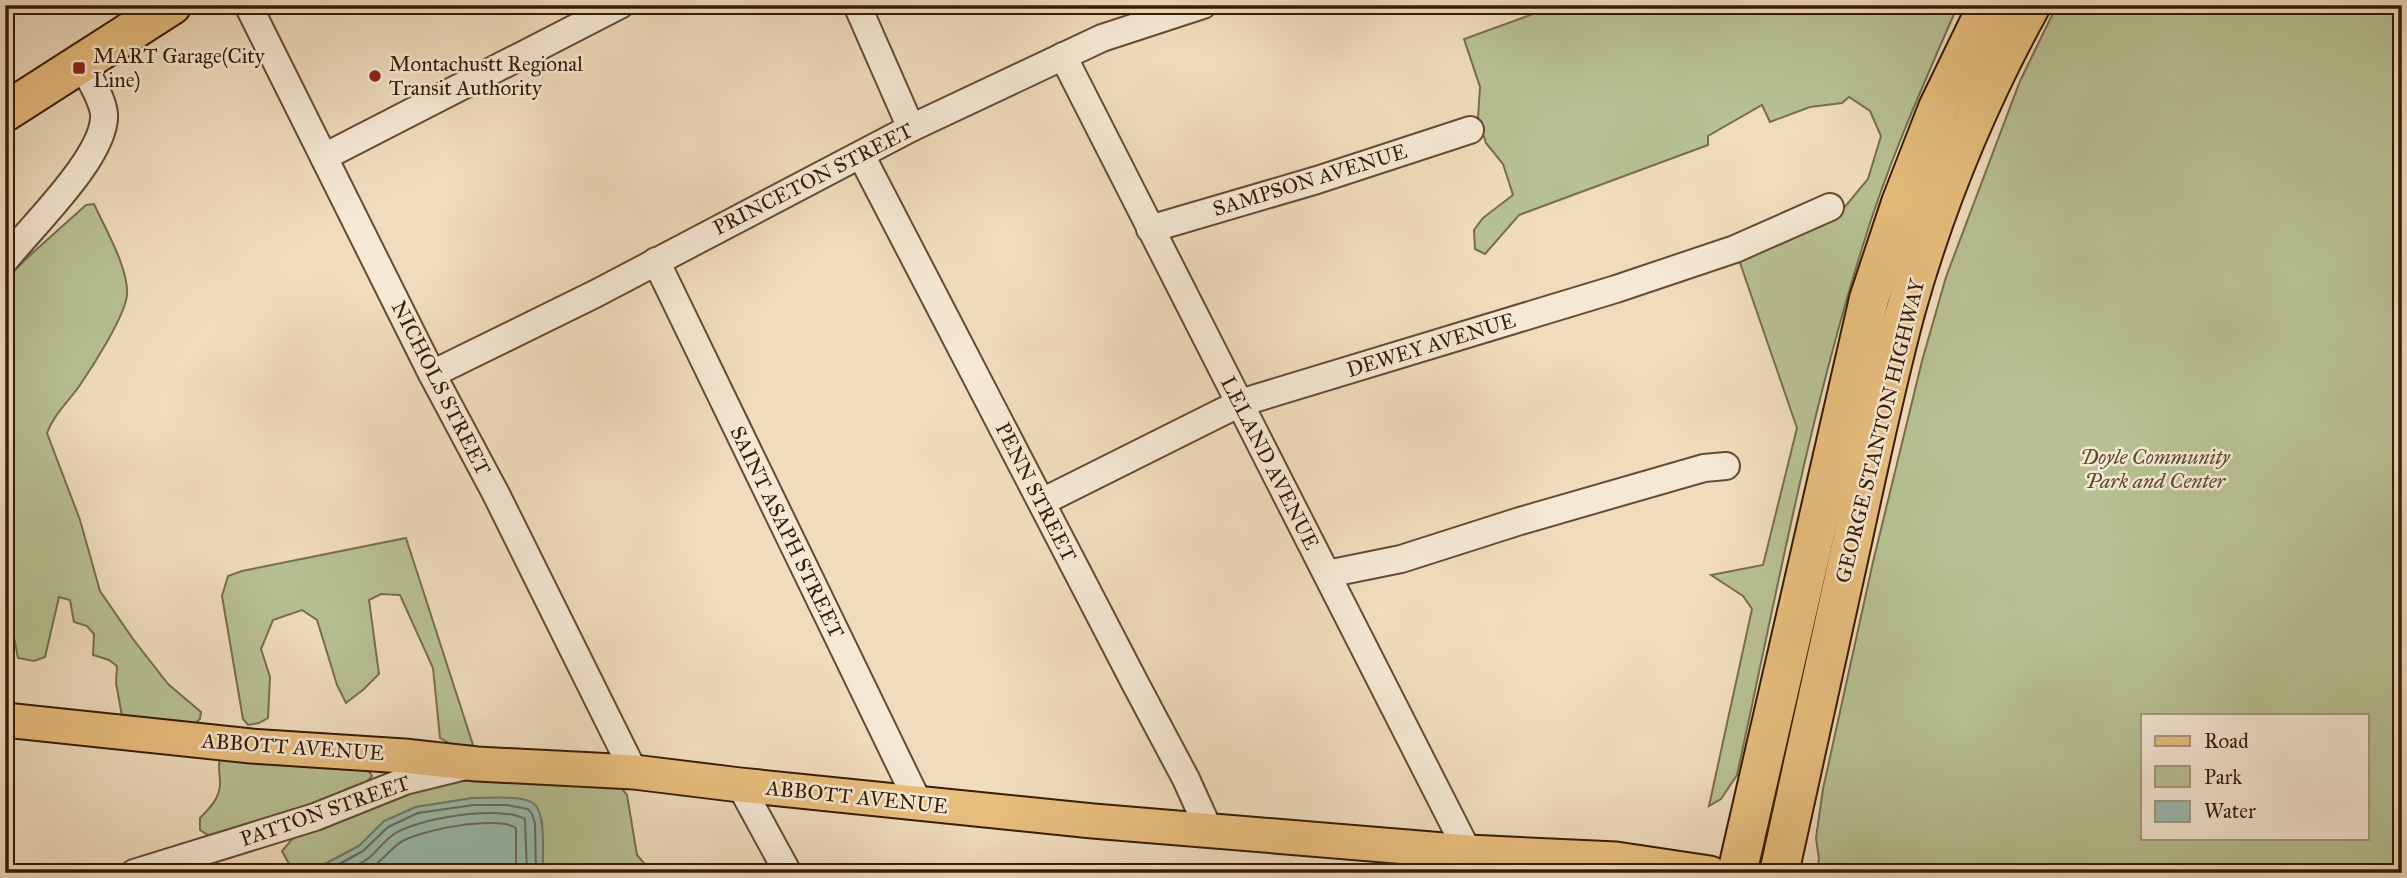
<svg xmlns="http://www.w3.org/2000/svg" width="2407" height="878" font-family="'IM FELL Great Primer',serif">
	<rect width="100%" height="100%" fill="#f0dcbd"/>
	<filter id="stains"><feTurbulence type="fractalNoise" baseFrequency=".00286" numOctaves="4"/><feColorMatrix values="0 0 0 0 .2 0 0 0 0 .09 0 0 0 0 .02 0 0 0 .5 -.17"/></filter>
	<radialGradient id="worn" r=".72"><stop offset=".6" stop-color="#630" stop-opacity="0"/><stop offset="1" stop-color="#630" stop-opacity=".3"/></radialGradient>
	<g fill="#b7c193" stroke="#786e4c" stroke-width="2" fill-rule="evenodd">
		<path d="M 1558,5 L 1958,5 C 1924,83 1889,161 1864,242 C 1809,416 1776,597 1737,775 L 1721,799 L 1709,806 L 1752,609 L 1743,596 L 1711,575 L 1763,565 L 1797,428 L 1738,257 L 1839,214 L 1868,179 L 1881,136 L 1870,111 L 1849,97 L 1842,103 L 1810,107 L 1770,122 L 1762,105 L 1708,136 L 1708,145 L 1519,215 L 1485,254 L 1475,249 L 1474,230 L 1483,218 L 1513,195 L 1503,164 L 1486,143 L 1478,118 L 1480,87 L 1464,39 Z"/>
		<path d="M 2057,5 L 2402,5 L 2402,873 L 1816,873 L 1819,859 L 1816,838 L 1823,789 L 1873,562 L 1922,361 L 1946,277 L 2020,81 ZM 2143,715 L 2367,715 L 2367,838 L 2143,838 Z"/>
		<path d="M 94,204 C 105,228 129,269 127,295 C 125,316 93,366 80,385 C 69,401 54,414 47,433 L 80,520 L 100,591 L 133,639 L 168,684 L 201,712 L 200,719 L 193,725 L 122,716 L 116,683 L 117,666 L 109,660 L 93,655 L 94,634 L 87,626 L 74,622 L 70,600 L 59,597 L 45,657 L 34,661 L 18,658 L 10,617 L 5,609 L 5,280 L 28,257 L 86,205 Z"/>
		<path d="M 406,538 L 473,745 L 456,747 L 440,738 L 433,668 L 400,595 L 381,594 L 369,600 L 379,674 L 364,689 L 346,703 L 337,685 L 317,620 L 302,610 L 273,620 L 261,649 L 270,677 L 268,718 L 259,723 L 248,725 L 243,719 L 222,596 L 228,576 L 242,571 Z"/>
		<path d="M 221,753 L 366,767 L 372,776 L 364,785 L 348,793 L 217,834 L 208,835 L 200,830 L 200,818 C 210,808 220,798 220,783 C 220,770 217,767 221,753 Z"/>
		<path d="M 461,778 L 614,779 L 627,795 L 637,855 L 649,869 L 695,873 L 543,873 L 542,821 L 508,798 L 473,798 L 416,807 L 384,821 L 359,846 L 308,873 L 294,873 L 282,851 L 293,838 L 397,797 Z"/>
	</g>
	<path fill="#9abcb0" stroke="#737c6b" stroke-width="2" d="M 473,798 C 488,798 521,795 533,803 C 547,813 542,857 543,873 L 308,873 L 359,846 L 384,821 L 416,807 Z"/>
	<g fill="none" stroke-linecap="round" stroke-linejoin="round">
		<g stroke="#696c5a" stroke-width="2">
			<path d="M 323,873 L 363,851 L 388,827 L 418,813 L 473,805 L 507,805 L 528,809 L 532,814 L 535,823 L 536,873"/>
			<path d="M 342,873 C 351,868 362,864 370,857 C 378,850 385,840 394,834 C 418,818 500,805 525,819 L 527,873"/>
			<path d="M 364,873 C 378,865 386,854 398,844 C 416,830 498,815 516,828 L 516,873"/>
		</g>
		<defs>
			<g id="minor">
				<path d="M 248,5 L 432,374 L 496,494 L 634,772"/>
				<path d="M 857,5 L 911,128"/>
				<path d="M 1063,56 L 1468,852 L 1468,873"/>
				<path d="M 861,155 L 1135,683 L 1186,779 L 1209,830"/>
				<path d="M 324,157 L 620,5"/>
				<path d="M 1150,229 L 1317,180 L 1470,130"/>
				<path d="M 5,260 C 31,227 107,155 104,114 C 102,97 90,80 82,65"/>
				<path d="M 656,261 L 919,804"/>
				<path d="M 432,374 L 595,294 L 911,128 L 1102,38 L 1203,5"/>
				<path d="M 1042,502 L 1240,403 L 1616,289 L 1735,249 L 1830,207"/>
				<path d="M 1327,574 L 1401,559 L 1520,521 L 1704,468 L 1726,466"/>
				<path d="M 740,785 L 788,873"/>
				<path d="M 134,873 L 315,817 L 405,781 L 462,767"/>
			</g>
			<path id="major" d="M 5,720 L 251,746 L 404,756 L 477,764 L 634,772 L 740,785 L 1093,821 L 1468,852 L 1616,859 L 1710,873"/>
			<g id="highway">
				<path d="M 5,112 L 172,5"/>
				<path d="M 1737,873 L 1869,299 L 1901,203 L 1938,108 L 1988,5"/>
				<path d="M 1779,873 C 1801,774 1823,676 1844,578 C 1864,488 1882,398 1906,309 C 1936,203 1978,101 2031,5"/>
			</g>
		</defs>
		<use href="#minor" stroke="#664b32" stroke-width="30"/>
		<use href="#major" stroke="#381b04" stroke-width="37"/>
		<use href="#highway" stroke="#381b04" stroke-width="42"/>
		<use href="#minor" stroke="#f5e8d4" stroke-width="26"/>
		<use href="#major" stroke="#e8be7e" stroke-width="33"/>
		<use href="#highway" stroke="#e8be7e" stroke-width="38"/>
	</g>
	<g fill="#8f2418" stroke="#f5e8d4" stroke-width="2.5">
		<rect x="72" y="61" width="14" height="14" rx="3.5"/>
		<circle cx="375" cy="76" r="7"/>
	</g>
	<g text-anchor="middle" stroke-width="5" stroke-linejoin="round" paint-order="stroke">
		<g font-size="21" fill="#381b04" stroke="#f5e8d4" text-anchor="start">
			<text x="93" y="63">MART Garage(City<tspan x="93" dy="24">Line)</tspan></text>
			<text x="389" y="71">Montachustt Regional<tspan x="389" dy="24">Transit Authority</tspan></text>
		</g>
		<g font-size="21" fill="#381b04" stroke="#f5e8d4">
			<text transform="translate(813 179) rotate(-27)" y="7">PRINCETON STREET</text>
			<text transform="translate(1310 180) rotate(-17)" y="7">SAMPSON AVENUE</text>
			<text transform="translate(1431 345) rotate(-17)" y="7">DEWEY AVENUE</text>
			<text transform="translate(441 388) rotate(63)" y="7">NICHOLS STREET</text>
			<text transform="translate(1880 431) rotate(-76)" y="7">GEORGE STANTON HIGHWAY</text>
			<text transform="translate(1270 463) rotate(63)" y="7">LELAND AVENUE</text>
			<text transform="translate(1036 492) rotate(63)" y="7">PENN STREET</text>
			<text transform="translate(787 532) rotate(64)" y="7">SAINT ASAPH STREET</text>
			<text transform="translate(293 747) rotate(4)" y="7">ABBOTT AVENUE</text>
			<text transform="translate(857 797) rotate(6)" y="7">ABBOTT AVENUE</text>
			<text transform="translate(325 811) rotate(-19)" y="7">PATTON STREET</text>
		</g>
		<g font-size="21" font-style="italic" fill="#5e4d2f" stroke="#f5e8d4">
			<text x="2155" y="464">Doyle Community<tspan x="2155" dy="24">Park and Center</tspan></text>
		</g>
	</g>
	<rect width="2407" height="878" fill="none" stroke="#f0dcbd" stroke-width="28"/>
	<rect x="7" y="7" width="2393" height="864" fill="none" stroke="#381b04" stroke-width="3.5"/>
	<rect x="14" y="14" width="2379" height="850" fill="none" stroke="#381b04" stroke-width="2"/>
	<rect x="2141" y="714" width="228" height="126" fill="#f5e8d4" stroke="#a99681" stroke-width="2"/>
	<rect x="2155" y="736" width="35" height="10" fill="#e8be7e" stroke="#a99681" stroke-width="2"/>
	<text x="2204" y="748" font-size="21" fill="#381b04">Road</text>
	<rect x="2155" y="766" width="35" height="21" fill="#b7c193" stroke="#a99681" stroke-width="2"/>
	<text x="2204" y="784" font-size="21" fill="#381b04">Park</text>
	<rect x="2155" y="801" width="35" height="21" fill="#9abcb0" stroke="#a99681" stroke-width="2"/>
	<text x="2204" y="818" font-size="21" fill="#381b04">Water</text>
	<rect width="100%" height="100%" filter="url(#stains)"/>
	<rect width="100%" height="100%" fill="url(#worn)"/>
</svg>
